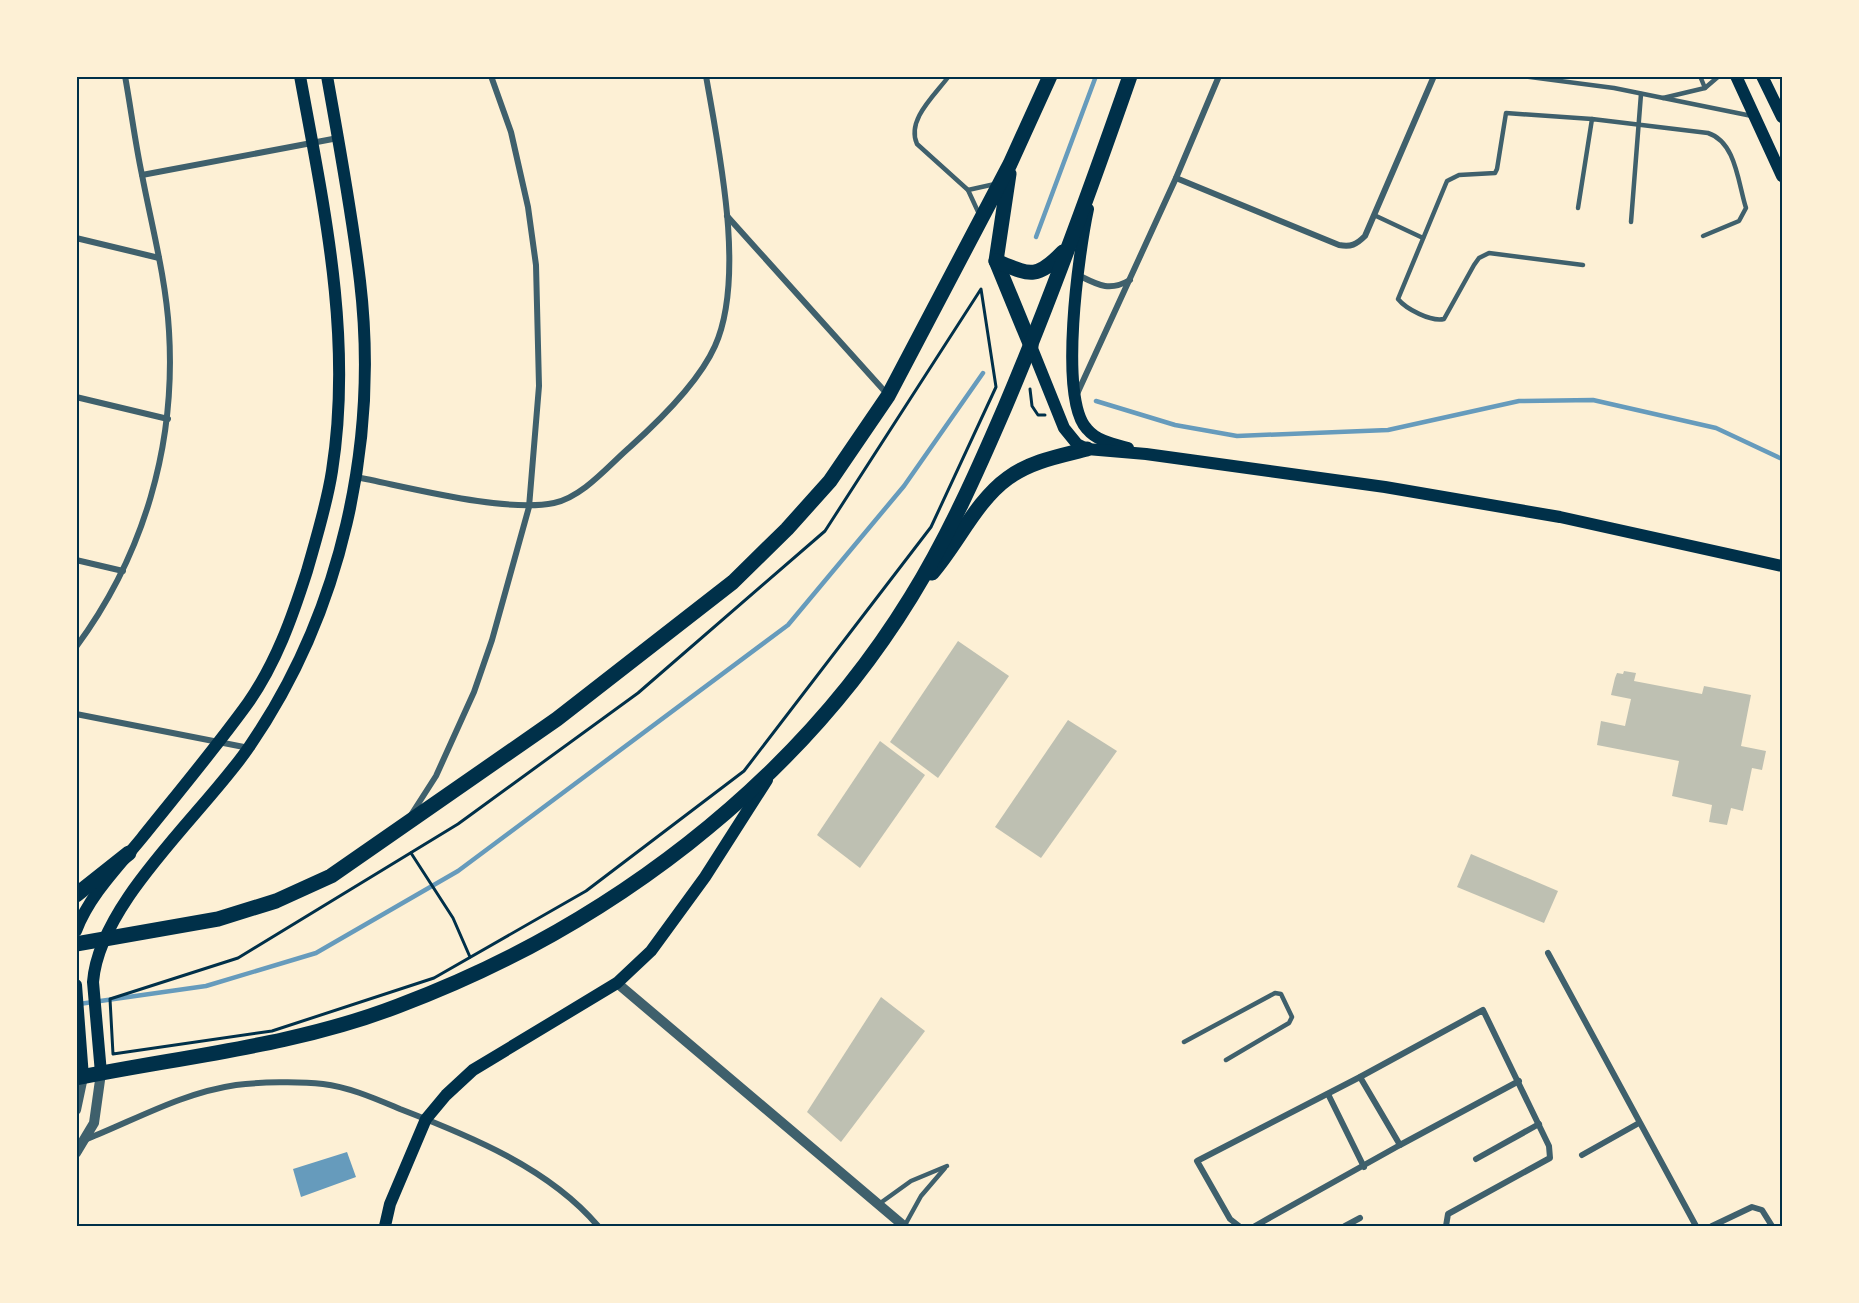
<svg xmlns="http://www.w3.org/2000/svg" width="1859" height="1303" font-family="'IBM Plex Sans',sans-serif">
	<rect width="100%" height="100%" fill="#fdf0d5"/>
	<path fill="#669bbc" d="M 347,1152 L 356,1177 L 301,1197 L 293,1169 Z"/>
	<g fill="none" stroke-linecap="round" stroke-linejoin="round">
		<g stroke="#669bbc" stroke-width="4.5">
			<path d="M 1036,237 L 1096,76"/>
			<path d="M 1096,401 L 1175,425 L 1237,436 L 1388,430 L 1519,401 L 1593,400 L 1716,428 L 1782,459"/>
			<path d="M 79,1004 L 206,986 L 316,953 L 458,871 L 788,625 L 904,486 L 983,373"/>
		</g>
	</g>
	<g fill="#bec0b2">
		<path d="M 958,641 L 1009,676 L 938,778 L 890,742 Z"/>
		<path d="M 1624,671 L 1636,673 L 1634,681 L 1702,694 L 1704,686 L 1751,695 L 1741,746 L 1766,751 L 1762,770 L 1752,768 L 1743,811 L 1731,808 L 1727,825 L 1709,822 L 1712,805 L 1672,796 L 1679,761 L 1597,745 L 1601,721 L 1625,726 L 1631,699 L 1611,695 L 1615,678 L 1617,673 L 1623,674 Z"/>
		<path d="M 1068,720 L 1117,751 L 1041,858 L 995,827 Z"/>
		<path d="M 880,741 L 925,775 L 860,868 L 817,835 Z"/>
		<path d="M 1471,854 L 1558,891 L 1544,923 L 1457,887 Z"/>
		<path d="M 881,997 L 925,1031 L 841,1142 L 807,1112 Z"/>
	</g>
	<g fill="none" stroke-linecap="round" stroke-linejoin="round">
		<g stroke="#003049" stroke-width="3">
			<path d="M 981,289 L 996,387 L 931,527 L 744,771 L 586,891 L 434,978 L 272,1031 L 113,1054 L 110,999 L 238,958 L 458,824 L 638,693 L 825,531 Z"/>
			<path d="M 1030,389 L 1032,406 L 1038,415 L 1045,415"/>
			<path d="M 411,853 L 453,918 L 470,957"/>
		</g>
		<g stroke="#3f606c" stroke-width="4.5">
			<path d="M 949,76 C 935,95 906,120 917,144 L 968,190 L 980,216"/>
			<path d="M 1522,76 L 1614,88 L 1752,116"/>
			<path d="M 1700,76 L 1705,88"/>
			<path d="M 1663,98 L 1705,88 L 1719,76"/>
			<path d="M 968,190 L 995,184"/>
			<path d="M 1578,208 L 1592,119 L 1708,133 C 1736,142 1738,183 1746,208 L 1739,221 L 1703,236"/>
			<path d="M 1374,215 L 1423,238"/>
			<path d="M 1631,222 L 1641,94"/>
			<path d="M 1583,265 L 1489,253 L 1479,258 L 1474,265 L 1444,319 C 1431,322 1406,309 1398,299 L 1447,181 L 1459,175 L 1495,173 L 1497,169 L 1506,113 L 1592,119"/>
			<path d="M 1184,1042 L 1275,993 L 1281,994 L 1292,1017 L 1289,1023 L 1226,1060"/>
			<path d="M 879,1204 L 911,1181 L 947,1166"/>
			<path d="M 905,1225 L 921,1196 L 945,1168"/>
		</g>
		<g stroke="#3f606c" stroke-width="6">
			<path d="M 142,175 L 338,138"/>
			<path d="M 1176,178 L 1339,245 C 1351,247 1356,245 1365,236 L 1434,76"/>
			<path d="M 727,216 L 888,395"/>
			<path d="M 76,238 L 159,258"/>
			<path d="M 1078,275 C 1098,285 1109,292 1130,280"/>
			<path d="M 1077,394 L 1176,178 L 1219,76"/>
			<path d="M 76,397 L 168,419"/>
			<path d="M 356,477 C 408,487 504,513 554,503 C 583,497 609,465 630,447 C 659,421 699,382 715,346 C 746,277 719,151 706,76"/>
			<path d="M 76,560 L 123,571"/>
			<path d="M 76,647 C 144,555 176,445 169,331 C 166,279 152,227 142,175 C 135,142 131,109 125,76"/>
			<path d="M 76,714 L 249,748"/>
			<path d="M 411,815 L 436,776 L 474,692 L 492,640 L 529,507 L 539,386 L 536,265 L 528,207 L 511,132 L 491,76"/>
			<path d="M 1548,953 L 1696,1226"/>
			<path d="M 1360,1077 L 1400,1145 L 1519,1081"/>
			<path d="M 1328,1094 L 1364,1167"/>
			<path d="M 87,1139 C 137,1119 182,1093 236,1085 C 260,1082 299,1081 323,1084 C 349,1087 376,1099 400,1109 C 470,1136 549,1168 598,1226"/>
			<path d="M 1582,1155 L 1639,1123"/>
			<path d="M 1476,1159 L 1539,1124"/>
			<path d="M 1239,1226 L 1230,1219 L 1197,1161 L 1360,1077 L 1483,1010 L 1549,1146 L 1550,1158 L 1448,1214 L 1446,1226"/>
			<path d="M 1255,1226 L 1400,1145"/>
			<path d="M 1345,1226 L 1360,1218"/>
			<path d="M 1712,1226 L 1752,1207 L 1762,1210 L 1772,1226"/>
		</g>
		<g stroke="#3f606c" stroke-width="10">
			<path d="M 617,983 L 904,1226"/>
			<path d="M 76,1110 L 83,1077"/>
			<path d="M 76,1153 L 94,1123 L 101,1073"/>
		</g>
		<g stroke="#003049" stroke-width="12">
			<path d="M 1736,76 L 1782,176"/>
			<path d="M 1762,76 L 1782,117"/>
			<path d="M 1088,209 C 1079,251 1058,399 1087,429 C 1097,441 1113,444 1128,448"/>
			<path d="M 1031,346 L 1064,428 L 1077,444 L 1087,449 L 1146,454 L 1385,487 L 1560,517 L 1782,566"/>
			<path d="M 76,931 C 89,896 118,867 141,839 C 177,794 214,750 248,703 C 276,663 292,618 307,571 C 316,539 327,504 332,471 C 353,338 324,207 300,76"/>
			<path d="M 76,985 L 83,1077"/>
			<path d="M 101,1073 L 93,982 C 99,902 205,812 249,747 C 342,612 379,442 360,281 C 352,213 339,144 327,76"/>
			<path d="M 385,1226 L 390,1204 L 426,1119 L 446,1095 L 473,1070 L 617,983 L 651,951 L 705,877 L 767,780"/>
		</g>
		<g stroke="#003049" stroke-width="15">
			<path d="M 1009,174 L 996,261 L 1031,346"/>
			<path d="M 996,261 C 1030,275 1036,280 1063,252"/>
			<path d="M 932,573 C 958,543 976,501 1008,478 C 1031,461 1060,456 1087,449"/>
			<path d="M 76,895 L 129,853"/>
			<path d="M 76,944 L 218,919 L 276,901 L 331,876 L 557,719 L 733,582 L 787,529 L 830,481 L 888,396 L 1010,164 L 1050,76"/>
			<path d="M 76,1078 C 185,1056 294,1046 398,1006 C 604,929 795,786 911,597 C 948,537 977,472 1005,407 C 1051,299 1091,188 1130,76"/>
		</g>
	</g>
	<rect width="1859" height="1303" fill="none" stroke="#fdf0d5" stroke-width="156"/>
	<rect x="78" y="78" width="1703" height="1147" fill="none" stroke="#003049" stroke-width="2"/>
</svg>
